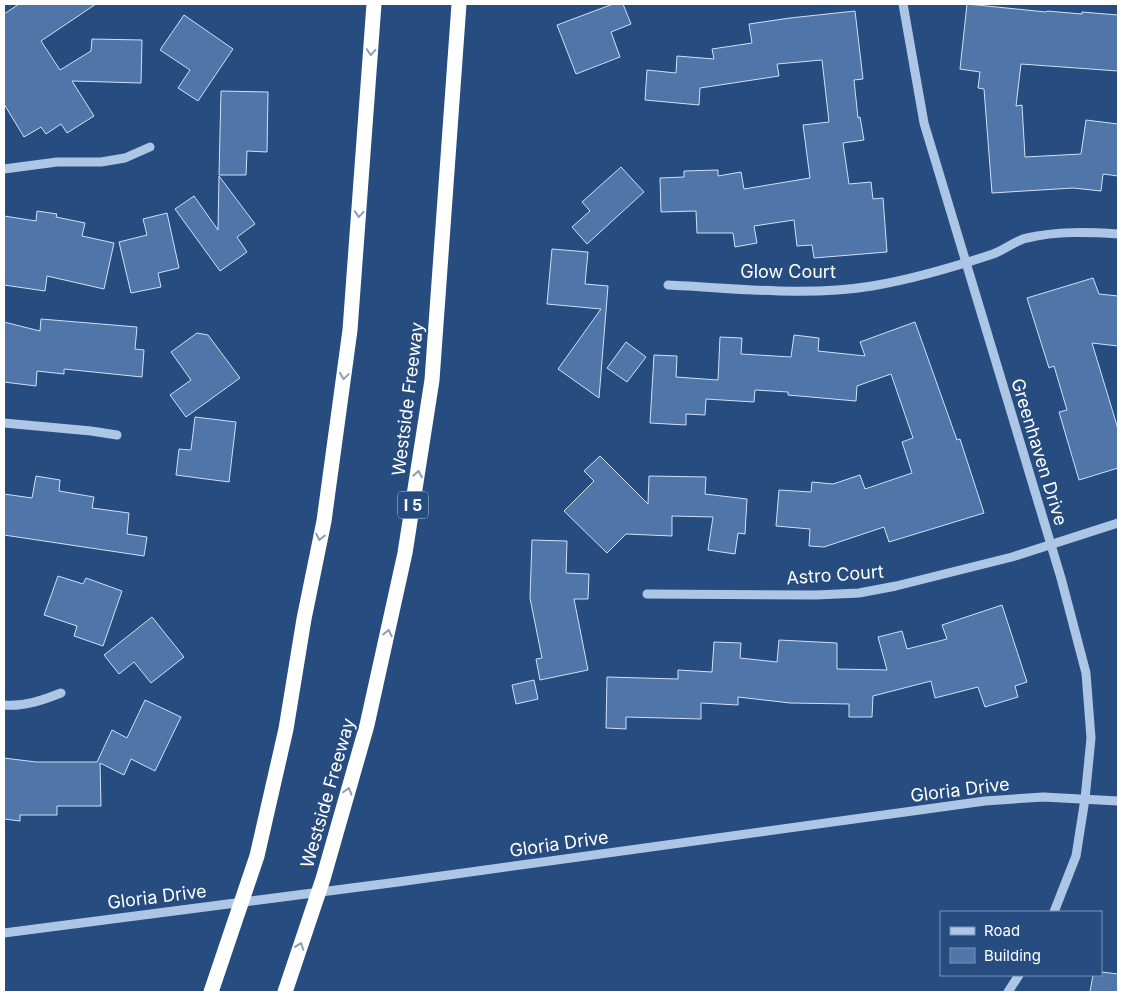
<svg xmlns="http://www.w3.org/2000/svg" width="1122" height="996" font-family="Inter,sans-serif">
	<rect width="100%" height="100%" fill="#274c80"/>
	<g fill="#4f75a9" stroke="#d1e0f5">
		<path d="M 19,4 L 96,4 L 41,41 L 60,70 L 91,51 L 92,39 L 142,40 L 141,83 L 72,81 L 94,116 L 67,133 L 61,124 L 46,134 L 41,127 L 24,137 L 4,104 L 4,14 Z"/>
		<path d="M 613,4 L 623,4 L 631,24 L 611,32 L 620,57 L 576,74 L 557,25 Z"/>
		<path d="M 967,4 L 1046,12 L 1047,11 L 1082,14 L 1082,12 L 1118,15 L 1118,71 L 1021,64 L 1016,106 L 1022,105 L 1025,157 L 1081,154 L 1086,120 L 1118,124 L 1118,176 L 1103,174 L 1101,191 L 1073,188 L 992,193 L 984,89 L 978,88 L 980,72 L 960,69 Z"/>
		<path d="M 855,11 L 863,79 L 854,80 L 858,118 L 860,117 L 864,140 L 843,143 L 849,184 L 871,182 L 873,199 L 883,198 L 887,252 L 814,258 L 812,245 L 797,246 L 794,220 L 754,226 L 757,243 L 735,247 L 733,233 L 697,233 L 696,211 L 661,212 L 660,178 L 684,177 L 684,171 L 718,170 L 718,176 L 741,172 L 744,189 L 810,178 L 803,125 L 829,122 L 822,60 L 777,64 L 779,76 L 700,88 L 699,105 L 645,100 L 647,70 L 676,73 L 677,56 L 714,59 L 712,49 L 752,43 L 749,24 L 790,18 Z"/>
		<path d="M 184,15 L 233,49 L 198,101 L 178,88 L 190,70 L 160,50 Z"/>
		<path d="M 221,91 L 268,92 L 267,152 L 247,151 L 246,175 L 219,175 Z"/>
		<path d="M 621,167 L 644,192 L 587,244 L 572,227 L 590,211 L 582,202 Z"/>
		<path d="M 219,176 L 255,224 L 237,237 L 247,252 L 220,271 L 175,209 L 194,196 L 218,230 Z"/>
		<path d="M 37,211 L 57,214 L 56,217 L 85,223 L 82,236 L 114,243 L 104,289 L 47,276 L 45,291 L 4,285 L 4,216 L 36,221 Z"/>
		<path d="M 167,213 L 179,268 L 158,273 L 161,287 L 131,293 L 119,242 L 147,235 L 143,219 Z"/>
		<path d="M 552,249 L 588,252 L 585,284 L 608,286 L 599,398 L 558,369 L 601,309 L 547,304 Z"/>
		<path d="M 1093,278 L 1099,294 L 1118,296 L 1118,346 L 1092,343 L 1118,429 L 1118,468 L 1079,480 L 1059,412 L 1067,410 L 1054,366 L 1049,368 L 1027,298 Z"/>
		<path d="M 41,319 L 137,327 L 135,349 L 144,350 L 142,377 L 64,369 L 64,374 L 37,371 L 36,386 L 4,382 L 4,322 L 40,331 Z"/>
		<path d="M 915,322 L 957,440 L 960,439 L 984,513 L 889,542 L 884,527 L 824,547 L 809,546 L 810,529 L 776,526 L 779,490 L 811,492 L 812,482 L 833,484 L 860,475 L 865,489 L 912,473 L 902,442 L 913,438 L 891,374 L 857,386 L 856,401 L 788,395 L 788,392 L 755,390 L 754,402 L 706,399 L 705,415 L 686,414 L 686,425 L 650,423 L 654,355 L 677,356 L 676,377 L 718,380 L 720,337 L 742,338 L 741,354 L 791,357 L 794,335 L 819,338 L 818,351 L 865,356 L 860,342 Z"/>
		<path d="M 197,333 L 208,335 L 240,378 L 186,417 L 170,395 L 191,380 L 171,352 Z"/>
		<path d="M 626,342 L 646,357 L 627,382 L 607,368 Z"/>
		<path d="M 195,417 L 236,422 L 229,482 L 176,475 L 179,449 L 191,450 Z"/>
		<path d="M 600,456 L 648,504 L 649,476 L 706,477 L 705,494 L 747,499 L 745,534 L 738,533 L 735,554 L 708,550 L 713,517 L 672,516 L 672,536 L 626,534 L 607,553 L 564,511 L 594,481 L 584,471 Z"/>
		<path d="M 36,476 L 60,480 L 59,491 L 94,497 L 92,508 L 129,513 L 127,534 L 147,537 L 144,556 L 4,535 L 4,494 L 32,498 Z"/>
		<path d="M 532,540 L 567,541 L 566,573 L 589,574 L 588,599 L 574,599 L 588,670 L 540,680 L 536,659 L 542,658 L 530,598 Z"/>
		<path d="M 58,576 L 83,584 L 86,578 L 122,591 L 103,646 L 74,636 L 77,626 L 44,615 Z"/>
		<path d="M 1002,605 L 1027,682 L 1015,686 L 1018,697 L 985,707 L 978,687 L 935,698 L 931,681 L 873,696 L 872,717 L 849,717 L 849,704 L 790,703 L 738,697 L 738,705 L 701,703 L 701,719 L 626,717 L 626,729 L 606,728 L 607,677 L 678,679 L 678,670 L 712,672 L 714,642 L 741,643 L 740,658 L 777,662 L 779,640 L 837,643 L 837,669 L 887,670 L 878,637 L 902,631 L 907,649 L 947,639 L 942,625 Z"/>
		<path d="M 152,617 L 184,657 L 151,683 L 134,662 L 119,674 L 104,655 Z"/>
		<path d="M 534,680 L 538,699 L 516,704 L 512,685 Z"/>
		<path d="M 145,700 L 181,717 L 155,771 L 131,759 L 124,775 L 100,763 L 101,806 L 57,806 L 57,815 L 20,815 L 20,821 L 4,819 L 4,758 L 36,762 L 97,762 L 112,730 L 127,738 Z"/>
		<path d="M 1101,972 L 1118,974 L 1118,992 L 1090,992 L 1093,975 L 1101,975 Z"/>
	</g>
	<g fill="none" stroke-linecap="round" stroke-linejoin="round">
		<g stroke="#aec6e6" stroke-width="9">
			<path d="M 903,4 L 924,123 L 1061,578 L 1086,673 L 1091,738 L 1085,799 L 1076,856 L 1054,912"/>
			<path d="M 4,169 L 57,162 L 101,162 L 125,158 L 150,147"/>
			<path d="M 668,285 C 735,288 805,297 872,286 C 914,279 954,267 993,254 C 1005,250 1016,240 1027,238 C 1057,231 1088,232 1118,234"/>
			<path d="M 4,423 L 91,431 L 117,435"/>
			<path d="M 647,594 L 816,595 L 859,593 L 896,586 L 1012,557 L 1118,523"/>
			<path d="M 4,705 C 24,707 43,700 61,693"/>
			<path d="M 4,933 L 398,882 L 985,801 L 1043,797 L 1118,801"/>
			<path d="M 1008,992 L 1019,975"/>
		</g>
		<g stroke="#fff" stroke-width="15">
			<path d="M 211,992 L 257,856 L 286,729 L 304,619 L 324,521 L 350,330 L 374,4"/>
			<path d="M 285,992 L 323,879 L 367,725 L 405,553 L 432,380 L 459,4"/>
		</g>
	</g>
	<defs><path id="oneway-chevron" d="M-2-3.5L2.5 0L-2 3.5" fill="none" stroke-width="1.6" stroke-linecap="round" stroke-linejoin="round" transform="scale(1.25)"/></defs>
	<g stroke="#889db9">
		<use href="#oneway-chevron" transform="translate(371 52) rotate(94)"/>
		<use href="#oneway-chevron" transform="translate(359 214) rotate(94)"/>
		<use href="#oneway-chevron" transform="translate(344 376) rotate(98)"/>
		<use href="#oneway-chevron" transform="translate(418 474) rotate(-81)"/>
		<use href="#oneway-chevron" transform="translate(320 537) rotate(102)"/>
		<use href="#oneway-chevron" transform="translate(388 633) rotate(-77)"/>
		<use href="#oneway-chevron" transform="translate(348 791) rotate(-74)"/>
		<use href="#oneway-chevron" transform="translate(300 946) rotate(-71)"/>
	</g>
	<g text-anchor="middle" stroke-width="4" stroke-linejoin="round" paint-order="stroke">
		<rect fill="#274c80" stroke="#bec9d9" stroke-width="1" x="398" y="491.5" width="30" height="27" rx="4"/>
		<g font-size="16" font-weight="bold" fill="#fff">
			<text x="413" y="511">I 5</text>
		</g>
		<g font-size="18" fill="#fff" stroke="#274c80">
			<text x="788" y="278">Glow Court</text>
			<text transform="translate(408 399) rotate(-83)" y="6">Westside Freeway</text>
			<text transform="translate(1039 452) rotate(73)" y="6">Greenhaven Drive</text>
			<text transform="translate(835 575) rotate(-4)" y="6">Astro Court</text>
			<text transform="translate(960 790) rotate(-7)" y="6">Gloria Drive</text>
			<text transform="translate(328 793) rotate(-74)" y="6">Westside Freeway</text>
			<text transform="translate(559 844) rotate(-8)" y="6">Gloria Drive</text>
			<text transform="translate(157 897) rotate(-7)" y="6">Gloria Drive</text>
		</g>
	</g>
	<rect width="1122" height="996" fill="none" stroke="#ffffff" stroke-width="10"/>
	<rect x="940" y="911" width="162" height="65" fill="#274c80" stroke="#7d94b3"/>
	<rect x="950" y="927" width="25" height="8" fill="#aec6e6" stroke="#7d94b3"/>
	<text x="984" y="936" font-size="15" fill="#ffffff">Road</text>
	<rect x="950" y="948" width="25" height="15" fill="#4f75a9" stroke="#7d94b3"/>
	<text x="984" y="961" font-size="15" fill="#ffffff">Building</text>
</svg>
